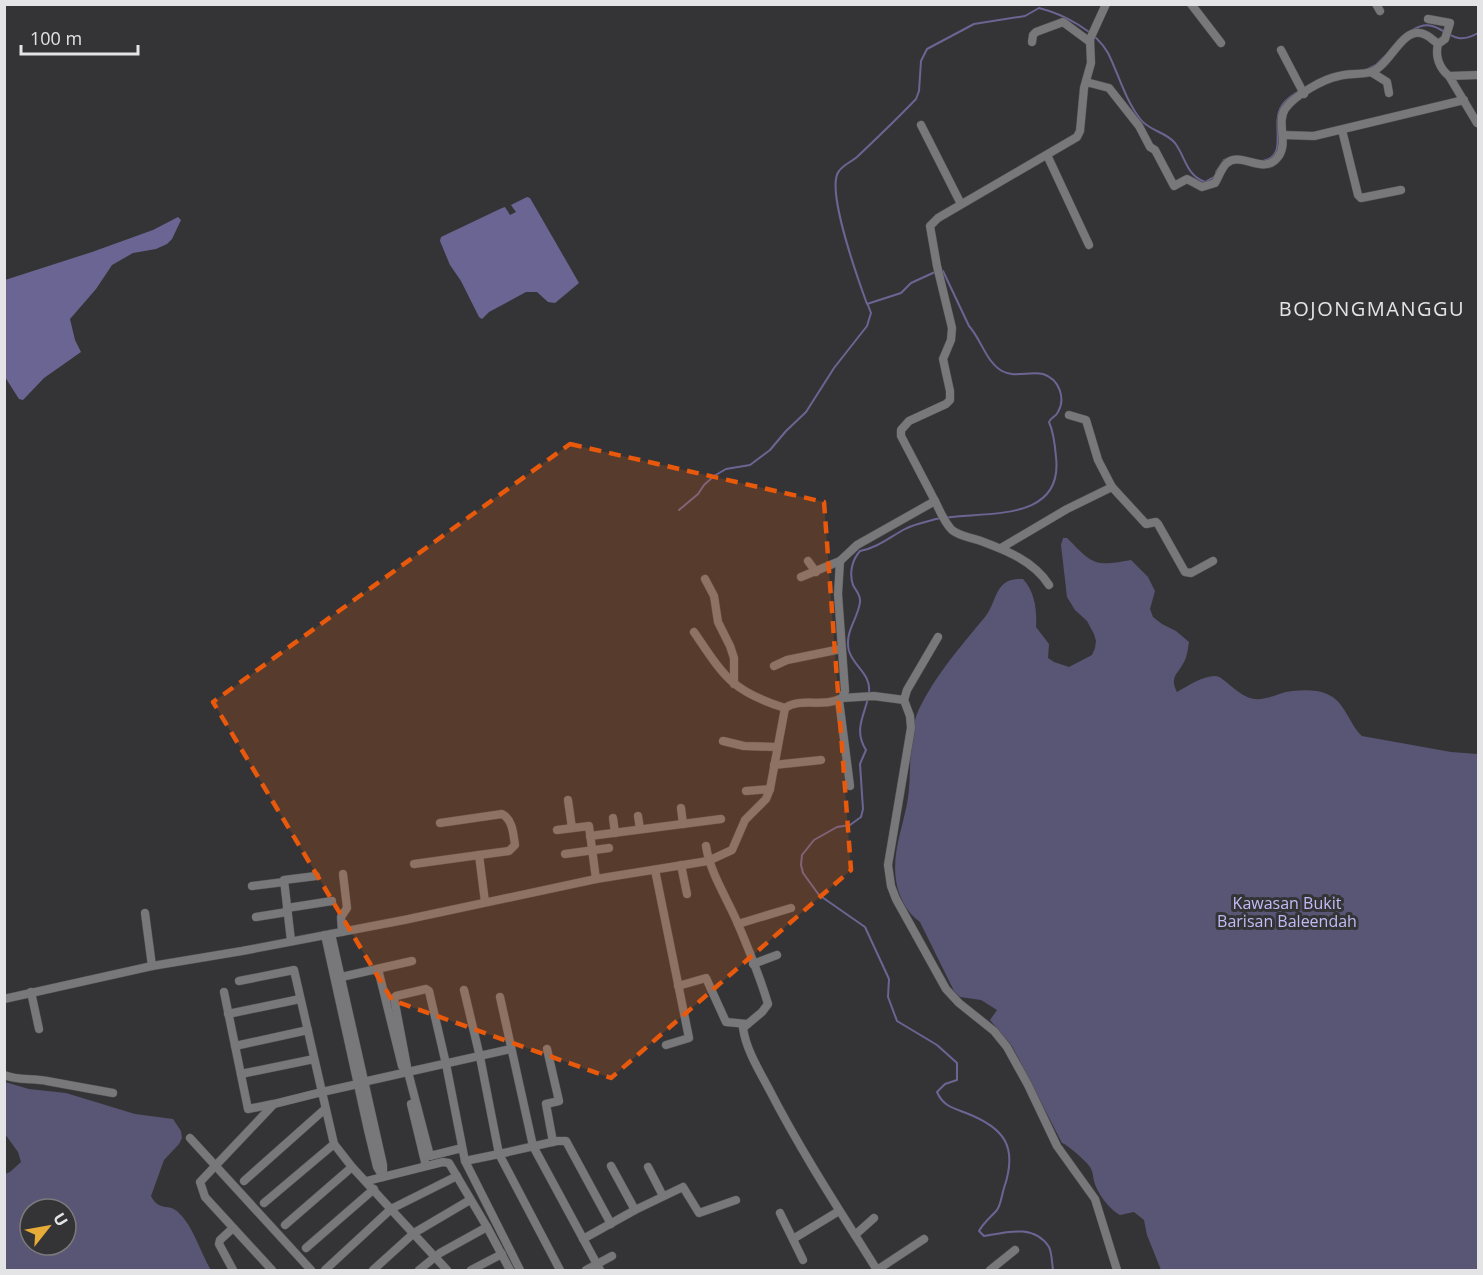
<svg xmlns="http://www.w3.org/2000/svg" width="1483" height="1275" font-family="'Open Sans',sans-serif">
	<rect width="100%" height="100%" fill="#343436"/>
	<g fill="#595574" fill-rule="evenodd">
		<path d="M 1063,538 L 1067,538 C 1093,564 1093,567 1131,560 L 1148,577 L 1155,591 L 1150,609 L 1153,617 L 1162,624 L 1176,631 L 1189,642 C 1188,648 1187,657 1184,662 C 1178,674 1169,677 1177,692 C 1188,686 1202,676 1215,676 C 1224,676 1237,696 1254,699 C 1266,700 1275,695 1286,692 C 1298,690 1316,689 1327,694 C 1346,702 1348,723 1362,736 L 1451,752 L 1478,754 L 1478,1270 L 1161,1270 L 1147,1235 L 1144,1220 L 1134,1212 L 1120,1215 C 1109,1209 1097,1193 1094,1181 C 1093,1176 1093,1172 1090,1167 C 1086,1161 1068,1145 1062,1143 L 1012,1046 L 990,1020 L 997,1010 L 981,1000 L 960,997 L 954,991 L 920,922 C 907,913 898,896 896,880 C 892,854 902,829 907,804 C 913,773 906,738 919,709 C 936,674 961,646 985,617 C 998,601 994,577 1023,579 C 1035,592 1037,610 1036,627 L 1049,644 L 1048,658 L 1054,662 L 1069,667 L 1092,655 L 1095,648 L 1096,641 L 1094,634 L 1087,621 L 1075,610 L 1067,597 L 1061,545 Z"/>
		<path d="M 5,1082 L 29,1089 L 66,1093 L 135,1114 L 173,1119 L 181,1131 L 182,1138 L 179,1144 L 164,1160 L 151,1196 C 159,1212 169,1203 178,1212 C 194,1227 200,1252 211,1270 L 5,1270 L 5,1174 L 10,1172 L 21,1162 L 18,1152 L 5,1134 ZM 30,1209 L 66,1209 L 66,1245 L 30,1245 Z"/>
	</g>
	<g fill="#6b6593">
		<path d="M 527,197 L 530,198 L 579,283 L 555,303 L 548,302 L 537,292 L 526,292 L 489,312 L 482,319 L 479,317 L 461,281 L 450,265 L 440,241 L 441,237 L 502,208 L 505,207 L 510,215 L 516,212 L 511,205 Z"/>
		<path d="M 178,217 L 181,220 L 172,239 L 167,244 L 156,249 L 133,253 L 112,265 L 96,289 L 70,319 L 75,340 L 81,352 L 44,378 L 23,400 L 19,399 L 5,377 L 5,280 L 92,252 L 153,230 Z"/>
	</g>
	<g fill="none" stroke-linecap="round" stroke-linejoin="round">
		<g stroke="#6b6593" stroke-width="2">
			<path d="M 1411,31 C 1442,11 1446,52 1478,33"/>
			<path d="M 1366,70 L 1376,65 L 1385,56"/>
			<path d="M 1263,161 C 1285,157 1275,133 1278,116 C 1280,104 1289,97 1299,91"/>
			<path d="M 1216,172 L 1224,160 L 1233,157"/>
			<path d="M 941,271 L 943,271 L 969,326 C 981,339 986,362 1002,371 C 1014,378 1030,371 1043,374 C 1059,379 1066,398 1058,412 C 1056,417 1051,417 1049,422 C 1054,433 1055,445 1056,457 C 1064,526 978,510 936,519 C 926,522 914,524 905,529 C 890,537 877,548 860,551 C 852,560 849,573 853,585 C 856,591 861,595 860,602 C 858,619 844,632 849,651 C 854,667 871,674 869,692 C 867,712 852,728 866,750 L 860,764 L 863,809 L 861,817 L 850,825 L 837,827 L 814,840 L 802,855 L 801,865 L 803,873 L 819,895 L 865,927 L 889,979 L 888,997 L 897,1021 L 937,1045 L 957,1063 L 957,1080 L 945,1084 L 937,1092 C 943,1106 953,1108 966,1113 C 1005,1128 1018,1147 1004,1188 C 1002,1194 1001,1204 997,1210 C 991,1217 984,1222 979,1231 L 984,1236 C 1007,1232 1034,1224 1049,1247 C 1052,1253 1052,1264 1053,1270"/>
			<path d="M 935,272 L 911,283 L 901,293 L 867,304 C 859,282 825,188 839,171 C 843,165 851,162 857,157 C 877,138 897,119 916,99 L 919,91 L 921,61 L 927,49 L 974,24 L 1025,16 L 1039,8 C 1063,14 1096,31 1108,53 C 1119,75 1125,100 1141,120 C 1150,131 1166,132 1175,143 C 1186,158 1186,175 1205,182 L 1214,177"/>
			<path d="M 679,510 L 698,494 L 704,485 L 714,476 L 726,469 L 750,465 L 770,450 L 786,431 L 806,412 L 834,368 L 867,326 L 871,313 L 868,305"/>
		</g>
		<defs>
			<g id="minor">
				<path d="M 1191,4 L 1221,43"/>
				<path d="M 1376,4 L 1380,11"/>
				<path d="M 1428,19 L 1450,23 L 1445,39 L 1438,44 C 1435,56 1439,68 1449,76"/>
				<path d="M 1032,42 L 1033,35 L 1036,32 L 1063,22 L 1090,42"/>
				<path d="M 1281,50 L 1304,94"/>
				<path d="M 1371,72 L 1387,82 L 1389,93"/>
				<path d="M 1086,82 L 1109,88 L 1139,126 L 1150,147 L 1155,150 L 1174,186 L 1187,179 L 1202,187 L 1215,183 C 1219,176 1222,167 1227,163 C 1241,151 1264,176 1278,157 C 1289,143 1276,123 1285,109 C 1295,95 1323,79 1339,76 C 1349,73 1361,75 1371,72 C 1388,66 1399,36 1415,33 C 1424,31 1432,39 1438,44"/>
				<path d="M 1477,123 L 1449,76 L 1478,75"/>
				<path d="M 921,125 L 961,204"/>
				<path d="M 1342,130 L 1358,195 L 1361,198 L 1401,190"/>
				<path d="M 1283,135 L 1314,136 L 1464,100"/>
				<path d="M 1047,155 L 1089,245"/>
				<path d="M 1069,415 L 1086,420 L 1098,460 L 1112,487 L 1146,524 L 1156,522 L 1158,524 L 1185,572 L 1191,573 L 1213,561"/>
				<path d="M 935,501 C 940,511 944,522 952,530 C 959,536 969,537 978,540 C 1005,550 1033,560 1049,585"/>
				<path d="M 1001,548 L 1067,509 L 1112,487"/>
				<path d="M 808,561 L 816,572"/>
				<path d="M 801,577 L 840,561"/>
				<path d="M 705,579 L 714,596 L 718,622 L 730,646 L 734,658 L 734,684"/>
				<path d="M 694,632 C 724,676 731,691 785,708"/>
				<path d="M 774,666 L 787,660 L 841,649"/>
				<path d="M 842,698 L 874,696 L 904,700 L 910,716 L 911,728 L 888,865 L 891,886 L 896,899 L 946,989 L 959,1003 L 994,1031 L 1007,1047 L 1028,1085 L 1057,1146 L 1095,1199 L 1117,1270"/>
				<path d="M 839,700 L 850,786"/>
				<path d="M 904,700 L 907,690 L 938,637"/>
				<path d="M 723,741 L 744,746 L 776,747"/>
				<path d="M 774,765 L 821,760"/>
				<path d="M 746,791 L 770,789"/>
				<path d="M 568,800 L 572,828"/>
				<path d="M 681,808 L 683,824"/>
				<path d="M 638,816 L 640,829"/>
				<path d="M 613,818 L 615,833"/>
				<path d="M 440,823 L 502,814 C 513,820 513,833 515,845 L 509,851 L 479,855"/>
				<path d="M 557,830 L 589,826 L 596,879"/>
				<path d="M 590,836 L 721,819"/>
				<path d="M 706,846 C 710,873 727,898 738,924 C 749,950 760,977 768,1004 L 762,1012 L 743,1028 C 746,1050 760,1072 770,1091 C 802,1153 840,1211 877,1270"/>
				<path d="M 565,854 L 609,848"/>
				<path d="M 414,864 L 479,855 L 485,902"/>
				<path d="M 681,865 L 687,894"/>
				<path d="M 655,870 L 689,1038 L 666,1045"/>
				<path d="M 252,886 L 284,882"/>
				<path d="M 287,908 L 332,901"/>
				<path d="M 145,913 L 152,966"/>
				<path d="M 256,917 L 287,912"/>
				<path d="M 738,924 L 791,908"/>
				<path d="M 342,932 L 341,917 L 347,908 L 343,874"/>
				<path d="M 331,934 L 383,1165 L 383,1176"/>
				<path d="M 325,935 L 368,1130 L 377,1167 L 383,1177"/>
				<path d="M 291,941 L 284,880 L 316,876"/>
				<path d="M 753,964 L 777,955"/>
				<path d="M 378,969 L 402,1066"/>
				<path d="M 337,978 L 412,961"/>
				<path d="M 239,981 L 294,970 L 322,1092 L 274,1104 L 200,1182 L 205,1197 L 272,1270"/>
				<path d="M 678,986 L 706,978 L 726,1022 L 747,1024"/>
				<path d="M 464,990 L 480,1057 L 499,1154 L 557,1141 L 566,1141 L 611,1224"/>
				<path d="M 31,992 L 39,1029"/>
				<path d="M 224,992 L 248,1109 L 273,1104"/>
				<path d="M 500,997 L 533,1146 L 600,1270"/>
				<path d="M 4,999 L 152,966 L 242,951 L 404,920 L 596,879 L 708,861 L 732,850 L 745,820 L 766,799 L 770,789 L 785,708 C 801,697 824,708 842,698 L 845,691 L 838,594 L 840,561 L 857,545 L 935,501 L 901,436 L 901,430 L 909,421 L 946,404 L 950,400 L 950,391 L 943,359 L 951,340 L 952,328 L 937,266 L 930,226 L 938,218 L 1077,137 L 1080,131 L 1084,88 L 1091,63 L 1090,39 L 1106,4"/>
				<path d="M 228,1014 L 300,999"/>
				<path d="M 235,1046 L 308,1030"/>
				<path d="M 547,1049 L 559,1101 L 546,1104 L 553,1142"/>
				<path d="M 241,1074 L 314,1059"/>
				<path d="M 4,1075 C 19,1081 32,1078 47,1081 C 69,1085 90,1089 113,1093"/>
				<path d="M 363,1082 L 511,1049"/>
				<path d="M 358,1084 L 322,1092 L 334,1144 L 352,1167 L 447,1270"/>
				<path d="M 411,1104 L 426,1166"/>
				<path d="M 190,1138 L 311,1270"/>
				<path d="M 462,1148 L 430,1156 L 408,1072 L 394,998 L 396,996 L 426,989 L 429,991 L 446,1064 L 465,1161 L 520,1270"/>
				<path d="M 465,1161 L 499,1154 L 560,1270"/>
				<path d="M 611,1166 L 635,1210"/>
				<path d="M 648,1167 L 663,1196"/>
				<path d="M 244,1181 L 325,1109"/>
				<path d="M 367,1181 L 443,1162 L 449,1163 L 487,1227 L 510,1270"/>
				<path d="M 264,1203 L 334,1144"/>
				<path d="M 780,1213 L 803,1260"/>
				<path d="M 285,1225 L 352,1167"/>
				<path d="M 855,1235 L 874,1218"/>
				<path d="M 583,1239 L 635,1210 L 683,1187 L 699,1213 L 736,1200"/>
				<path d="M 793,1239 L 839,1211"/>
				<path d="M 306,1248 L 374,1189"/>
				<path d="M 233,1270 L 219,1244 L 220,1240 L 233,1228"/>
				<path d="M 325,1270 L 391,1209 L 457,1176"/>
				<path d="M 373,1270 L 414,1233 L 470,1200"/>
				<path d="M 419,1270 L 440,1253 L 487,1227"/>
				<path d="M 471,1270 L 502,1254"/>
				<path d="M 586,1270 L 612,1256"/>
				<path d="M 877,1270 L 924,1239"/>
				<path d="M 990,1270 L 1015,1250"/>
			</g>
		</defs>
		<use href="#minor" stroke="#504f52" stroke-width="9"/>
		<use href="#minor" stroke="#78787a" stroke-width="8"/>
	</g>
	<path fill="#e8590c" fill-opacity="0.2" stroke="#e8590c" stroke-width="4.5" stroke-dasharray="12 8" stroke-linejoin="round" d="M 570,444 L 824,502 L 851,870 L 611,1078 L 392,1000 L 213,702 Z"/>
	<g text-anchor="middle" stroke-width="6" stroke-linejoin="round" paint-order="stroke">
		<g font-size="16" fill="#c2bbf6" stroke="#343436">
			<text x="1287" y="909">Kawasan Bukit<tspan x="1287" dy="18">Barisan Baleendah</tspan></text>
		</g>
		<g font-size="20" letter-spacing="1.5" fill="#e4e4e6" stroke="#343436">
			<text x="1372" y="316">BOJONGMANGGU</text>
		</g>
	</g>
	<rect width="1483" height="1275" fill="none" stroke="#e4e4e6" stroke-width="12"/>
	<g transform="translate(48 1227) rotate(59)"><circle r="28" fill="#343436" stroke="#7a7a7c" stroke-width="1.5"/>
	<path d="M0-4.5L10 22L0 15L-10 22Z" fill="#e7ac37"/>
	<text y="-9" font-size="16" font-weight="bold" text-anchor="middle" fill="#e4e4e6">U</text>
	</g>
	<path d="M21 45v9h117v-9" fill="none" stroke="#e4e4e6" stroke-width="3"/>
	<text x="30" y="45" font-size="18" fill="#e4e4e6" stroke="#343436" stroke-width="4.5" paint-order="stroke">100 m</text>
</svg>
